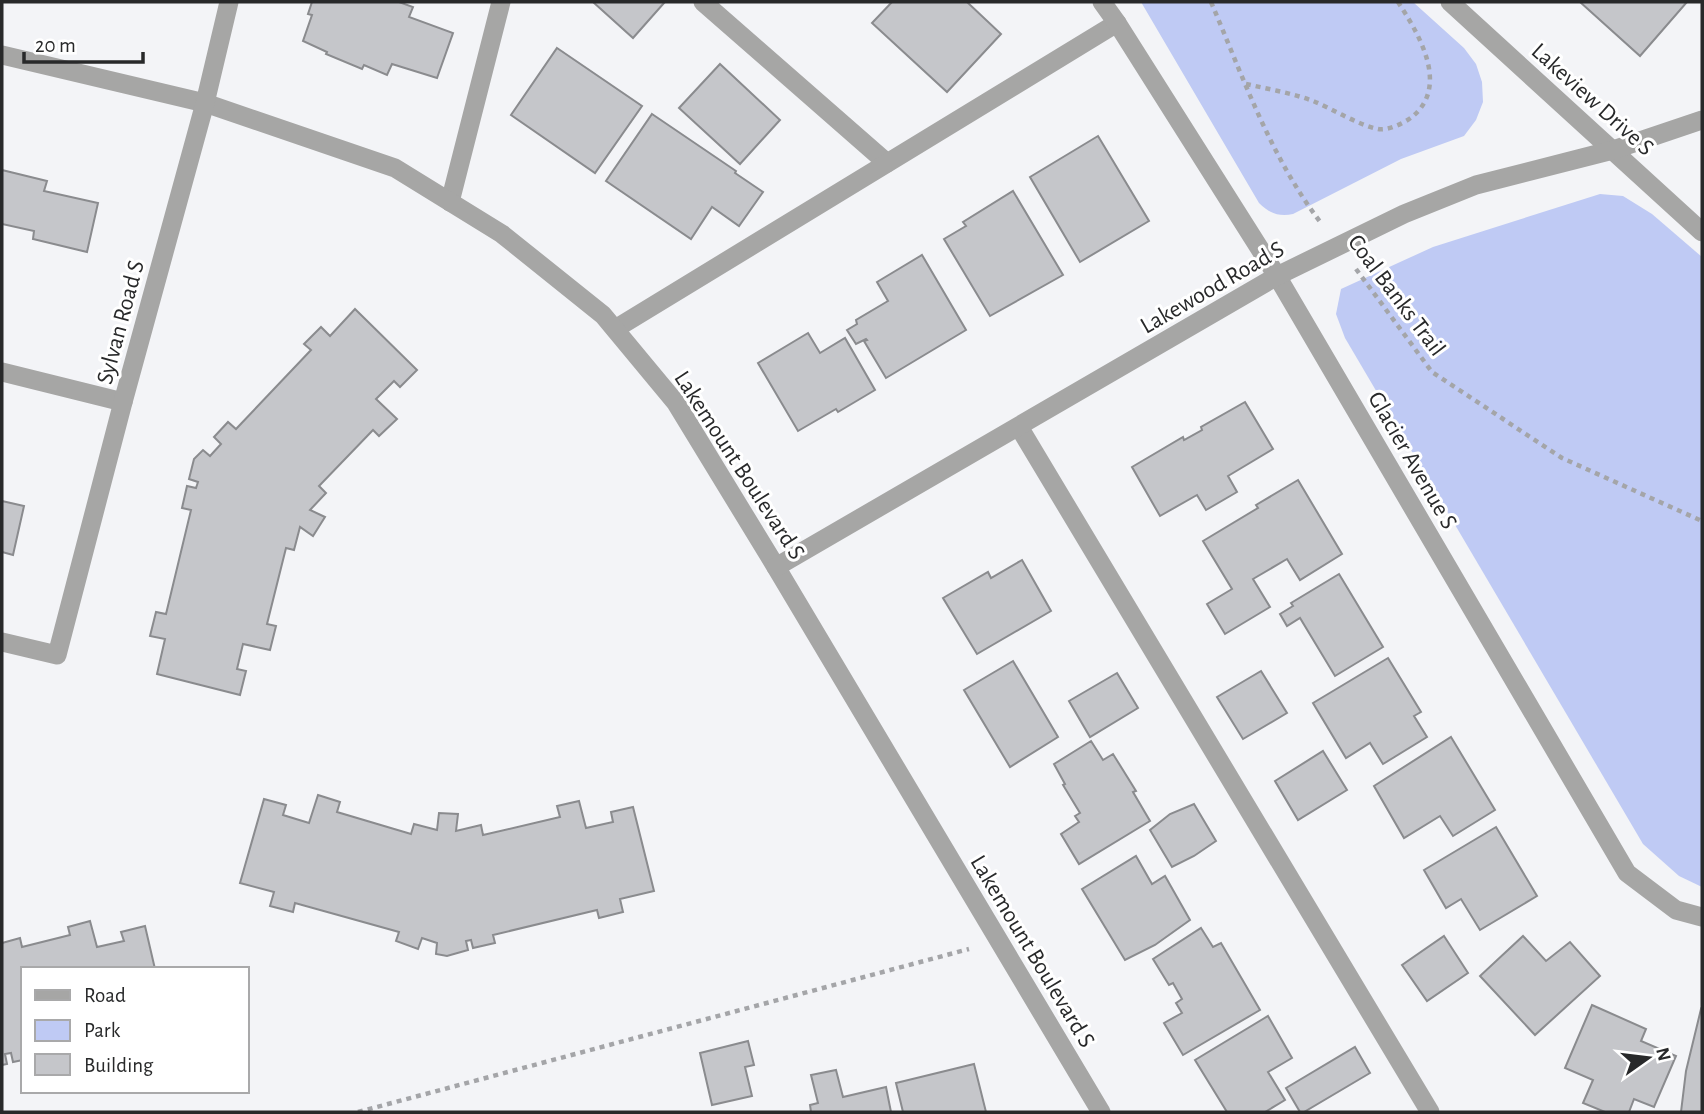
<svg xmlns="http://www.w3.org/2000/svg" width="1704" height="1114" font-family="'Alegreya Sans',sans-serif">
	<rect width="100%" height="100%" fill="#f3f4f7"/>
	<g fill="#bfcaf4">
		<path d="M 1141,2 L 1413,2 L 1464,48 L 1476,64 L 1482,82 L 1483,102 L 1476,120 L 1464,136 L 1401,159 L 1293,214 C 1279,217 1269,213 1259,203 Z"/>
		<path d="M 1600,194 L 1623,196 L 1652,214 L 1702,257 L 1702,887 L 1679,876 L 1643,844 L 1345,338 L 1336,314 L 1341,289 L 1433,247 Z"/>
	</g>
	<g fill="#c5c6ca" stroke="#8a8b8e" stroke-width="2">
		<path d="M 312,2 L 399,2 L 413,7 L 409,17 L 453,33 L 437,78 L 392,64 L 387,75 L 364,65 L 362,69 L 326,54 L 327,52 L 303,41 L 312,15 L 308,14 Z"/>
		<path d="M 593,2 L 663,2 L 664,3 L 633,38 Z"/>
		<path d="M 892,2 L 967,2 L 1001,34 L 947,92 L 872,23 Z"/>
		<path d="M 1580,2 L 1687,2 L 1640,56 Z"/>
		<path d="M 557,48 L 642,106 L 595,173 L 511,115 Z"/>
		<path d="M 720,64 L 780,120 L 740,164 L 679,108 Z"/>
		<path d="M 652,114 L 736,171 L 735,173 L 763,192 L 739,226 L 712,207 L 691,239 L 606,181 Z"/>
		<path d="M 1098,136 L 1149,221 L 1080,262 L 1030,177 Z"/>
		<path d="M 2,170 L 47,181 L 44,191 L 98,203 L 87,252 L 33,239 L 34,231 L 2,224 Z"/>
		<path d="M 1013,191 L 1063,275 L 990,316 L 944,239 L 966,226 L 963,222 Z"/>
		<path d="M 922,255 L 966,330 L 886,378 L 864,341 L 867,340 L 866,339 L 856,344 L 847,330 L 857,324 L 856,320 L 888,301 L 877,282 Z"/>
		<path d="M 355,309 L 417,370 L 400,387 L 394,381 L 376,399 L 397,419 L 379,436 L 373,430 L 319,486 L 326,493 L 310,510 L 325,517 L 313,536 L 300,527 L 294,550 L 286,548 L 267,624 L 276,626 L 270,650 L 243,644 L 237,669 L 246,671 L 240,695 L 157,674 L 165,639 L 150,636 L 156,612 L 166,614 L 191,510 L 182,508 L 187,486 L 196,488 L 198,482 L 189,479 L 194,459 L 203,450 L 210,456 L 221,444 L 214,437 L 228,422 L 236,429 L 311,350 L 304,344 L 321,327 L 330,336 Z"/>
		<path d="M 808,333 L 820,353 L 845,338 L 875,390 L 838,412 L 836,409 L 798,431 L 758,363 Z"/>
		<path d="M 1245,402 L 1273,449 L 1228,476 L 1237,492 L 1206,510 L 1197,495 L 1160,516 L 1132,467 L 1183,437 L 1184,440 L 1202,430 L 1201,427 Z"/>
		<path d="M 1298,480 L 1342,554 L 1300,580 L 1287,559 L 1253,579 L 1270,607 L 1225,634 L 1207,604 L 1232,589 L 1203,541 L 1258,508 L 1256,505 Z"/>
		<path d="M 2,501 L 24,506 L 13,555 L 2,552 Z"/>
		<path d="M 1022,560 L 1051,611 L 977,654 L 943,598 L 988,572 L 991,578 Z"/>
		<path d="M 1339,574 L 1383,647 L 1335,676 L 1300,618 L 1287,626 L 1280,614 L 1293,606 L 1291,603 Z"/>
		<path d="M 1388,658 L 1421,712 L 1414,716 L 1427,737 L 1383,764 L 1370,743 L 1346,758 L 1313,703 Z"/>
		<path d="M 1013,661 L 1058,737 L 1010,767 L 964,690 Z"/>
		<path d="M 1261,671 L 1287,713 L 1243,739 L 1217,697 Z"/>
		<path d="M 1117,673 L 1138,708 L 1090,737 L 1069,701 Z"/>
		<path d="M 1451,737 L 1495,810 L 1453,836 L 1440,816 L 1404,838 L 1374,786 Z"/>
		<path d="M 1091,741 L 1103,760 L 1113,754 L 1136,791 L 1133,792 L 1150,821 L 1079,864 L 1061,834 L 1079,822 L 1075,816 L 1080,813 L 1063,785 L 1065,784 L 1054,764 Z"/>
		<path d="M 1323,751 L 1347,790 L 1298,820 L 1275,781 Z"/>
		<path d="M 318,795 L 340,802 L 337,812 L 411,834 L 414,824 L 437,830 L 439,813 L 458,814 L 456,831 L 481,825 L 483,835 L 560,817 L 557,806 L 579,801 L 586,828 L 613,822 L 611,812 L 633,807 L 654,891 L 620,899 L 623,912 L 599,918 L 597,910 L 493,935 L 495,943 L 473,948 L 471,940 L 466,941 L 468,950 L 447,956 L 436,954 L 437,943 L 422,938 L 418,949 L 396,941 L 399,932 L 295,903 L 293,912 L 270,906 L 274,892 L 240,883 L 264,799 L 286,805 L 283,815 L 309,823 Z"/>
		<path d="M 1194,804 L 1216,841 L 1194,856 L 1172,867 L 1150,830 L 1170,814 Z"/>
		<path d="M 1496,827 L 1537,896 L 1480,930 L 1461,899 L 1446,908 L 1424,870 Z"/>
		<path d="M 1136,856 L 1152,884 L 1165,876 L 1190,920 L 1155,945 L 1125,960 L 1082,889 Z"/>
		<path d="M 90,921 L 97,947 L 124,941 L 121,932 L 145,926 L 155,969 L 23,969 L 23,1060 L 13,1062 L 11,1053 L 5,1054 L 7,1064 L 2,1065 L 2,943 L 20,938 L 22,947 L 70,935 L 68,927 Z"/>
		<path d="M 1201,928 L 1213,947 L 1221,943 L 1260,1010 L 1183,1055 L 1164,1023 L 1182,1013 L 1176,1003 L 1182,999 L 1173,983 L 1169,985 L 1153,959 Z"/>
		<path d="M 1444,936 L 1468,973 L 1427,1001 L 1402,965 Z"/>
		<path d="M 1523,936 L 1546,961 L 1570,942 L 1600,976 L 1535,1035 L 1480,976 Z"/>
		<path d="M 1592,1005 L 1646,1029 L 1641,1041 L 1676,1056 L 1654,1107 L 1634,1099 L 1629,1112 L 1605,1112 L 1583,1103 L 1593,1080 L 1565,1068 Z"/>
		<path d="M 1701,1009 L 1702,1010 L 1702,1112 L 1681,1112 L 1686,1071 Z"/>
		<path d="M 1268,1016 L 1292,1058 L 1268,1072 L 1285,1100 L 1265,1112 L 1227,1112 L 1195,1060 Z"/>
		<path d="M 748,1041 L 754,1065 L 745,1067 L 752,1096 L 712,1105 L 700,1053 Z"/>
		<path d="M 1355,1047 L 1370,1073 L 1304,1112 L 1300,1112 L 1286,1088 Z"/>
		<path d="M 974,1064 L 986,1112 L 903,1112 L 896,1083 Z"/>
		<path d="M 836,1070 L 843,1097 L 886,1087 L 891,1112 L 811,1112 L 810,1105 L 818,1103 L 811,1075 Z"/>
	</g>
	<g fill="none" stroke-linecap="round" stroke-linejoin="round">
		<g stroke="#a4a5a8" stroke-width="4.5" stroke-dasharray="5 5" stroke-linecap="butt">
			<path d="M 1211,2 C 1243,77 1271,158 1321,223"/>
			<path d="M 1246,84 C 1268,89 1292,93 1313,101 C 1333,109 1358,125 1378,129 C 1388,131 1404,123 1412,117 C 1450,86 1419,34 1398,2"/>
			<path d="M 1356,269 L 1432,372 L 1562,458 L 1702,521"/>
			<path d="M 358,1112 L 969,949"/>
		</g>
		<g stroke="#a6a6a5" stroke-width="19">
			<path d="M 703,2 L 887,163"/>
			<path d="M 450,202 L 501,2"/>
			<path d="M 615,329 L 1117,23"/>
			<path d="M 2,372 L 123,402"/>
			<path d="M 1019,427 L 1430,1112"/>
		</g>
		<g stroke="#a6a6a5" stroke-width="19">
			<path d="M 1102,2 L 1117,23 L 1277,276 L 1627,873 L 1676,910 L 1702,917"/>
			<path d="M 1450,2 L 1702,232"/>
			<path d="M 2,55 L 205,103 L 395,168 L 502,234 L 603,315 L 676,403 L 776,567 L 1101,1112"/>
			<path d="M 776,567 L 1277,276 L 1404,214 L 1476,185 L 1613,150 L 1702,120"/>
			<path d="M 2,642 L 57,655 L 123,402 L 205,103 L 229,2"/>
		</g>
	</g>
	<g text-anchor="middle" stroke-width="6" stroke-linejoin="round" paint-order="stroke">
		<g font-size="24" fill="#28292a" stroke="#fff">
			<text transform="translate(1593 99) rotate(42)" y="8">Lakeview Drive S</text>
			<text transform="translate(1212 287) rotate(-30)" y="8">Lakewood Road S</text>
			<text transform="translate(1397 295) rotate(53)" y="8">Coal Banks Trail</text>
			<text transform="translate(120 322) rotate(-75)" y="8">Sylvan Road S</text>
			<text transform="translate(1413 460) rotate(60)" y="8">Glacier Avenue S</text>
			<text transform="translate(740 465) rotate(57)" y="8">Lakemount Boulevard S</text>
			<text transform="translate(1033 951) rotate(59)" y="8">Lakemount Boulevard S</text>
		</g>
	</g>
	<rect width="1704" height="1114" fill="none" stroke="#28292a" stroke-width="7"/>
	<rect x="21" y="967" width="228" height="126" fill="#ffffff" stroke="#a9a9aa" stroke-width="2"/>
	<rect x="35" y="990" width="35" height="10" fill="#a6a6a5" stroke="#a9a9aa" stroke-width="2"/>
	<text x="84" y="1002" font-size="21" fill="#28292a">Road</text>
	<rect x="35" y="1020" width="35" height="21" fill="#bfcaf4" stroke="#a9a9aa" stroke-width="2"/>
	<text x="84" y="1037" font-size="21" fill="#28292a">Park</text>
	<rect x="35" y="1054" width="35" height="21" fill="#c5c6ca" stroke="#a9a9aa" stroke-width="2"/>
	<text x="84" y="1072" font-size="21" fill="#28292a">Building</text>
	<g transform="translate(1648 1058) rotate(76)" stroke="#ffffff" stroke-width="5" paint-order="stroke">
	<path d="M0-5L12 26L0 18L-12 26Z" fill="#28292a"/>
	<text y="-10" font-size="19" font-weight="bold" text-anchor="middle" fill="#28292a">N</text>
	</g>
	<path d="M24 52v10h119v-10" fill="none" stroke="#28292a" stroke-width="3.5"/>
	<text x="35" y="52" font-size="21" fill="#28292a" stroke="#ffffff" stroke-width="5" paint-order="stroke">20 m</text>
</svg>
